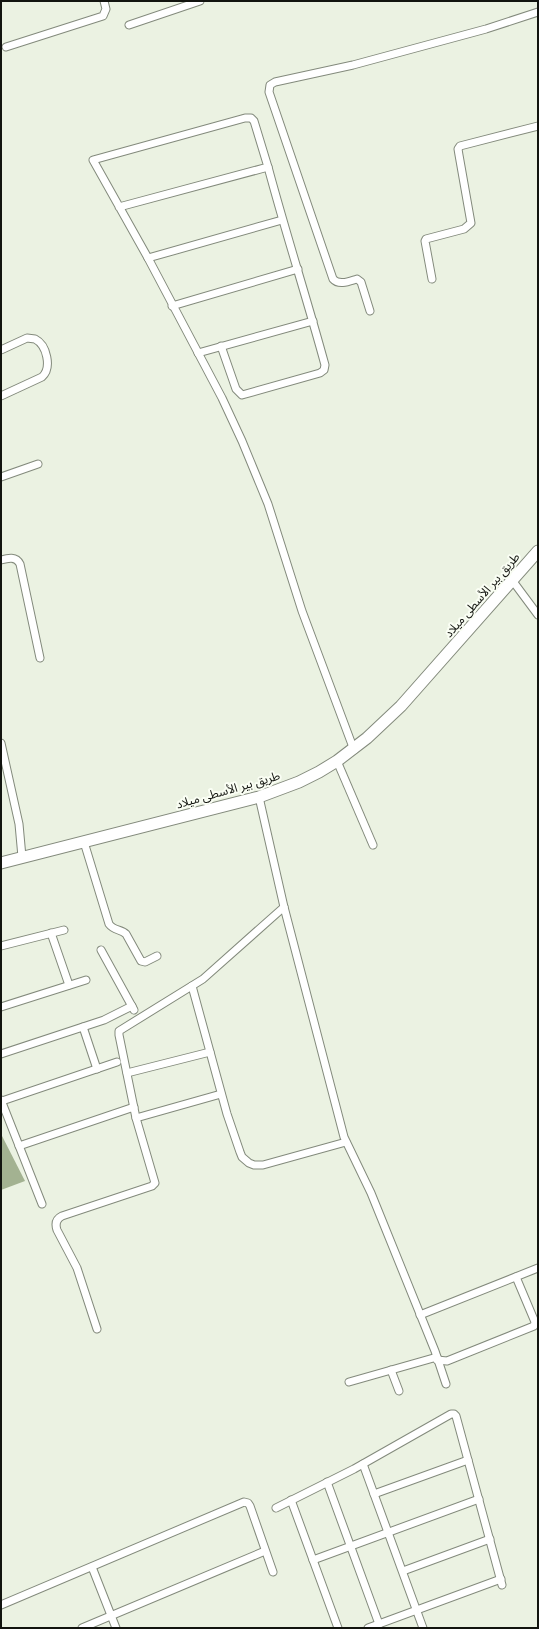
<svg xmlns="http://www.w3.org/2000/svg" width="539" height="1629" font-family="'Times New Roman','Noto Sans Arabic',serif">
	<rect width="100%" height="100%" fill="#ebf2e2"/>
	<path fill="#a3b291" d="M 1,1134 L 25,1181 L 1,1190 Z"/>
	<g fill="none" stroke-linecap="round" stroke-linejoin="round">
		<defs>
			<g id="street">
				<path d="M 129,25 L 200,1"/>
				<path d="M 6,47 L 103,16 L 106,9 L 104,1"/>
				<path d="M 119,207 L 268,167 L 254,121 L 251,118 L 245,118 L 93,160 L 148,258 L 222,398 L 242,441 L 268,504 L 302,611 L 354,750"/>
				<path d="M 148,258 L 282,220"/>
				<path d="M 432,279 L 425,241 L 426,239 L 464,229 L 471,223 L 459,155 L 458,149 L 460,146 L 538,126"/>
				<path d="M 172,306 L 298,269"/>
				<path d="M 370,311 L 361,282 L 357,279 C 350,281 339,286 333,279 L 269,92 L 270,85 L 275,82 L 353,65 L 486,29 L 538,12"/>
				<path d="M 221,346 L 236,389 L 242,395 L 320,373 L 324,370 L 325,365 C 307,299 286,234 268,167"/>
				<path d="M 1,350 L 27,338 L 35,339 C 47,345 52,368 42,377 L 1,396"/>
				<path d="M 198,353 L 313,321"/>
				<path d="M 1,477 L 38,464"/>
				<path d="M 1,560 C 8,558 16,556 20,564 L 40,658"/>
				<path d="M 512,580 L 538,615"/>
				<path d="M 1,743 L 19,824 L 22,857"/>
				<path d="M 337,761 L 373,845"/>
				<path d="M 259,797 L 284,907 L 344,1137 L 371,1193 L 435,1351 L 446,1384"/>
				<path d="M 84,842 L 109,924 C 114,931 121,929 126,934 L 141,961 L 145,962 L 157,956"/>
				<path d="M 51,933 L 69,985"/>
				<path d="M 1,946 L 64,930"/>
				<path d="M 101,950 L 134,1010"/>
				<path d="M 192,986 L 227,1114 L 240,1152 L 242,1157 L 249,1163 L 254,1165 L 263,1165 L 346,1142"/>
				<path d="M 1,1007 L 86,980"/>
				<path d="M 83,1027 L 97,1069"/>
				<path d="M 1,1054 L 104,1020 L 132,1006"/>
				<path d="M 127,1073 L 210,1052"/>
				<path d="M 1,1100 L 42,1204"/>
				<path d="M 2,1101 L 117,1062"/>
				<path d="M 136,1118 L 221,1094"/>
				<path d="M 19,1146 L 134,1107"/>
				<path d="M 420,1315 L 538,1268"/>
				<path d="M 97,1329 L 77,1268 L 57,1230 C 55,1224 56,1219 62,1216 L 152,1186 L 155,1183 L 136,1118 L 119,1035 L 119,1031 L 203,979 L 284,907"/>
				<path d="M 437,1360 L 447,1361 L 534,1326 L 535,1322 L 516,1277"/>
				<path d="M 391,1370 L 399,1391"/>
				<path d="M 349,1382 L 437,1357"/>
				<path d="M 363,1464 L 423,1628"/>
				<path d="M 327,1482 L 379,1624"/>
				<path d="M 374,1494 L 468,1460"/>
				<path d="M 291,1500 L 338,1628"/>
				<path d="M 276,1508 L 354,1469 L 451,1414 L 454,1414 L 456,1416 L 502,1585"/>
				<path d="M 313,1560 L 479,1499"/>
				<path d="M 92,1567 L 116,1628"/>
				<path d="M 403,1571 L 490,1539"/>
				<path d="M 1,1605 L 244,1502 L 248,1503 L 250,1506 L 273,1572"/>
				<path d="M 82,1628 L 265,1551"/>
				<path d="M 368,1628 L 501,1579"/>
			</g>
			<path id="primary" d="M 1,863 L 259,797 L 299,782 L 319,772 L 337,761 L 367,738 L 401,706 L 538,551"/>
		</defs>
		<use href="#street" stroke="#838a7c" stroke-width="9"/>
		<use href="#primary" stroke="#838a7c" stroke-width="13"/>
		<use href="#street" stroke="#fff" stroke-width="7"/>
		<use href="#primary" stroke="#fff" stroke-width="11"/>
	</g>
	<g text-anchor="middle" stroke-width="4" stroke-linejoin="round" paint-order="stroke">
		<g font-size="12" fill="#12140f" stroke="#fafef4">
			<text transform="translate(482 595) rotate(-49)" y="4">طريق بير الأسطى ميلاد</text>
			<text transform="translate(228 790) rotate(-16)" y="4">طريق بير الأسطى ميلاد</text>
		</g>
	</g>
	<rect width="539" height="1629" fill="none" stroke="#12140f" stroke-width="4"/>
</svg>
